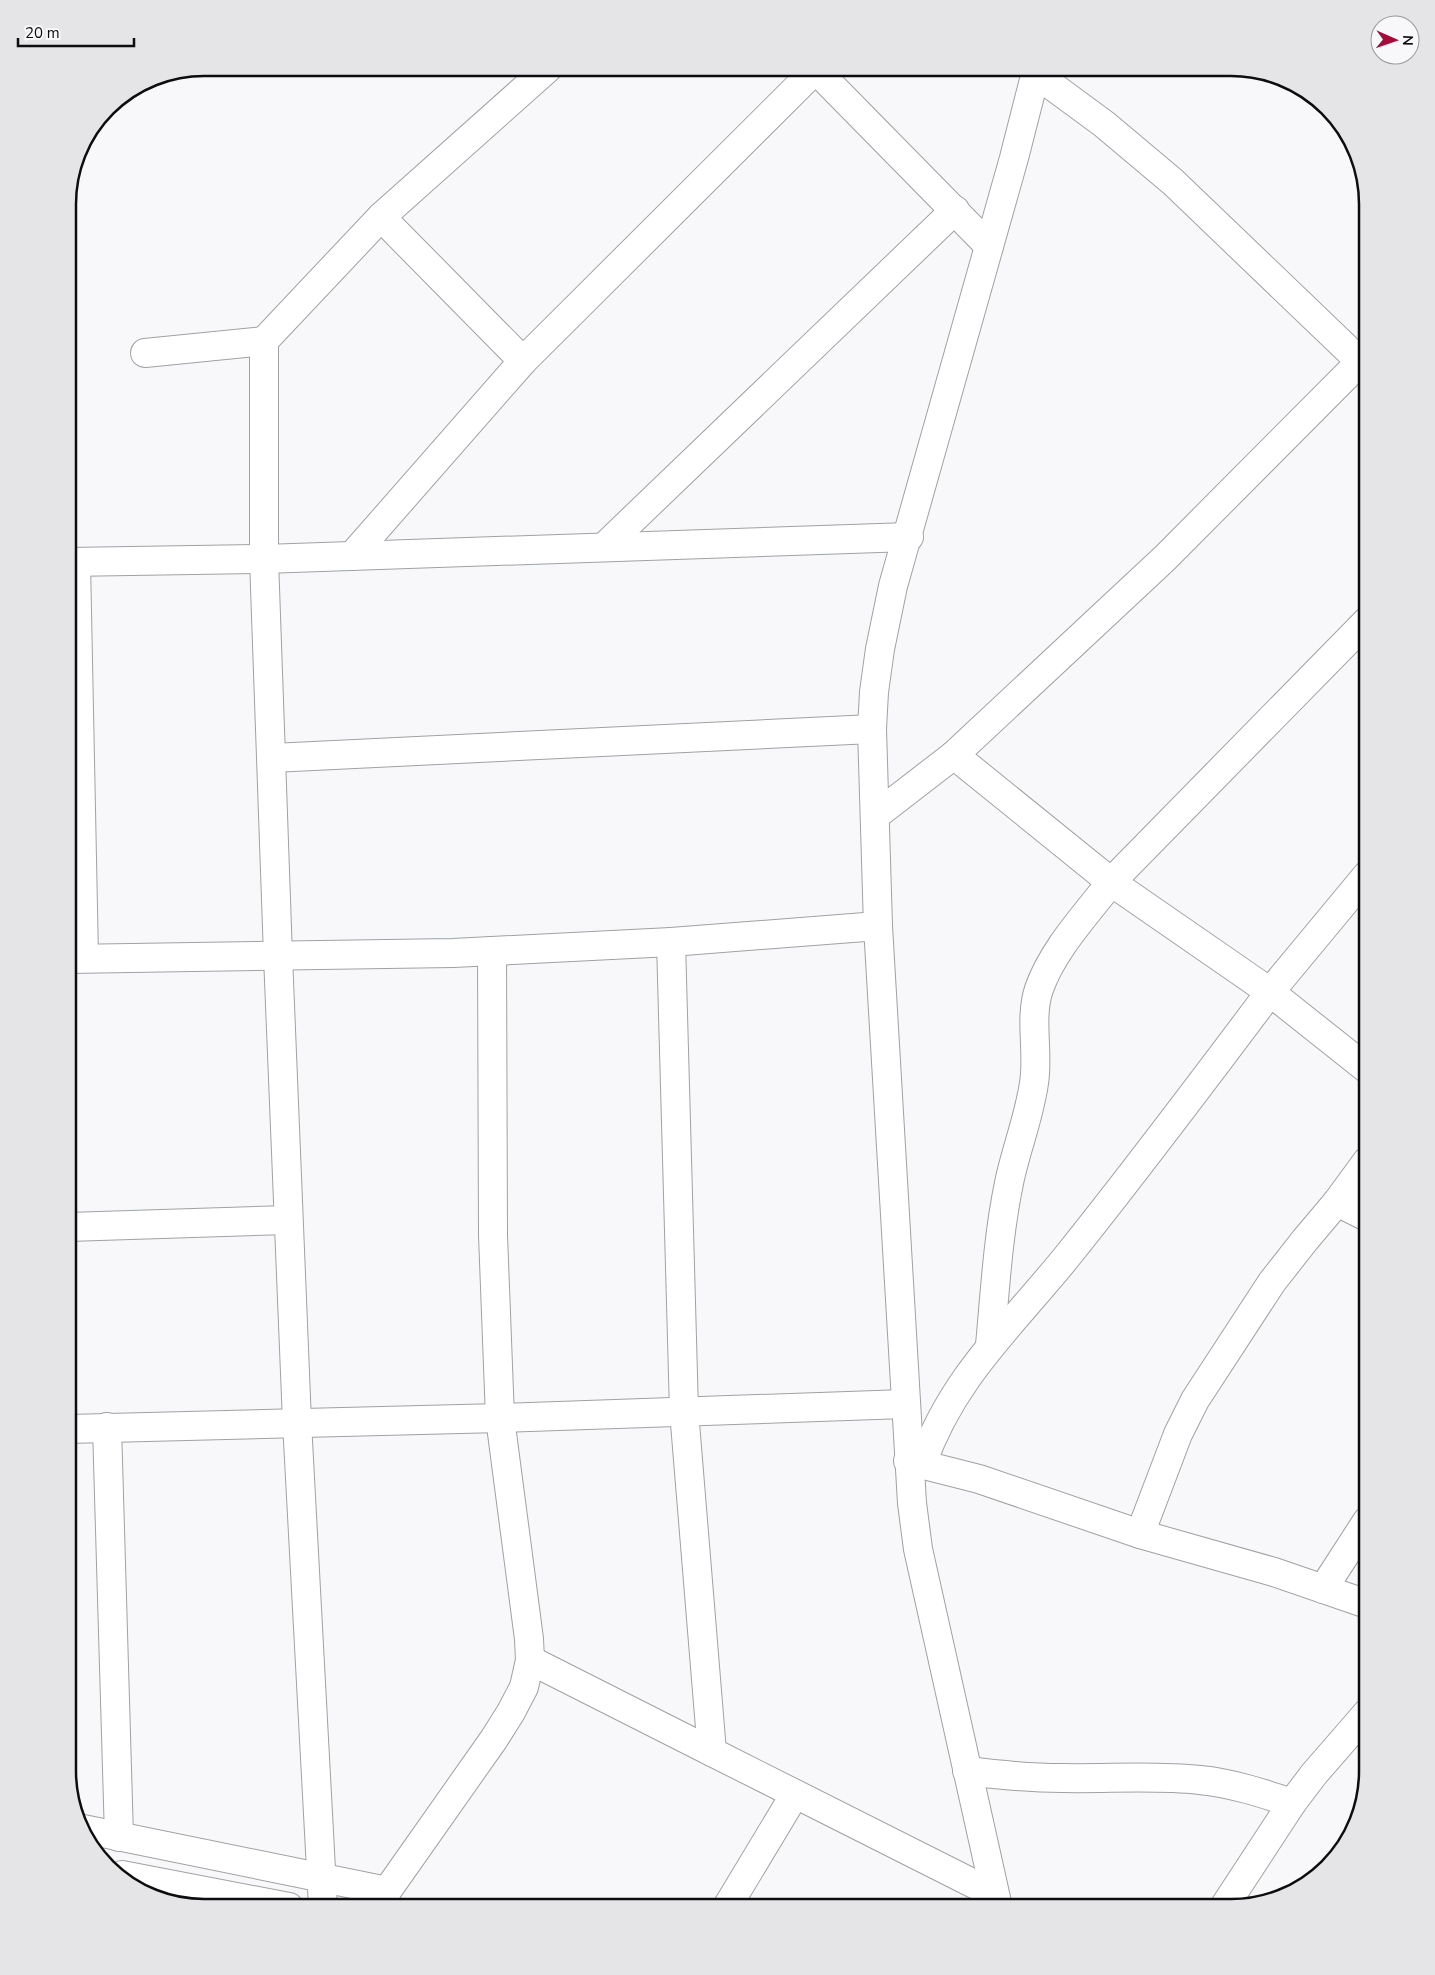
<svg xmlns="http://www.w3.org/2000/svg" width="1435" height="1975" font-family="'Nunito Sans',sans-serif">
	<rect width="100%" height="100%" fill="#f8f8fb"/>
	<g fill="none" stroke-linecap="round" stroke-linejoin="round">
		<defs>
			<g id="minor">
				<path d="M 814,68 L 989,246"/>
				<path d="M 1036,74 L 1104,124 L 1173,182 L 1367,368"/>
				<path d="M 381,217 L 523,361"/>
				<path d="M 145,353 L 264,341"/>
				<path d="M 1361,361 L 1165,558 L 954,755 L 1111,882 L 1367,621"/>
				<path d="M 605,546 L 955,210"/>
				<path d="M 352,556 L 523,361 L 815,70"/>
				<path d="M 68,562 L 264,559 L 909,537"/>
				<path d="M 76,562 L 84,958"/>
				<path d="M 272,758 L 872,729"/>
				<path d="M 875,816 L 954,755"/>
				<path d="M 671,942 L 684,1411 L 712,1752 L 994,1894"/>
				<path d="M 68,959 L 453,953 L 671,942 L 878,926"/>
				<path d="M 1367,1217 L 1337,1202 L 1367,1161"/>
				<path d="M 68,1227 L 288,1220"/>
				<path d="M 990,1345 C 995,1291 998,1236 1009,1183 C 1016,1149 1029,1118 1034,1083 C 1039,1053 1029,1018 1039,989 C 1053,949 1086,915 1111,882 L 1270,992 L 1367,875"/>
				<path d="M 107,1427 L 119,1837"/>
				<path d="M 68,1429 L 500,1418 L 905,1404"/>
				<path d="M 908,1461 L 979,1479 L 1140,1534 L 1274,1572 L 1367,1604"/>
				<path d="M 922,1464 C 952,1377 1013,1324 1069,1254 C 1138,1168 1204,1080 1270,992 L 1367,1069"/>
				<path d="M 1140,1534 L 1178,1434 L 1195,1400 L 1272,1282 L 1305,1240 L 1337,1202"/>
				<path d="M 1323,1589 L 1367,1521"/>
				<path d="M 530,1660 L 712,1752"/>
				<path d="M 967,1771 C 999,1775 1030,1778 1062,1778 C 1108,1779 1154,1775 1200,1780 C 1231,1783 1262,1793 1292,1803"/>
				<path d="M 83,1829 L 387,1891"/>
				<path d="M 122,1875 L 289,1907"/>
				<path d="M 323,1907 L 297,1422 L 278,956 L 264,559 L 264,341 L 381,217 L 548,68"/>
				<path d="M 377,1907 L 387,1891 L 494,1739 L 511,1712 L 524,1687 L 530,1660 L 529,1639 L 500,1418 L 493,1235 L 492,951"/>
				<path d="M 727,1907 L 795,1794"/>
				<path d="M 998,1907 L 918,1549 L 912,1503 L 878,926 L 872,729 L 874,692 L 880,649 L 893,586 L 1014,158 L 1037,68"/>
				<path d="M 1224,1907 L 1292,1803 L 1314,1774 L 1367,1713"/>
			</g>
		</defs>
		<use href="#minor" stroke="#a0a1a3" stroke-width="30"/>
		<use href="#minor" stroke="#fff" stroke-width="28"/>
	</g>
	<path d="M0 0H1435V1975H0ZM204 76H1231A128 128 0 0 1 1359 204V1771A128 128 0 0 1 1231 1899H204A128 128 0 0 1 76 1771V204A128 128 0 0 1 204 76Z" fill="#e5e5e8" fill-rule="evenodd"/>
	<path fill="none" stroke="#0d0d0e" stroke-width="2.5" d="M204 76H1231A128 128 0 0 1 1359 204V1771A128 128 0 0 1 1231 1899H204A128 128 0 0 1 76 1771V204A128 128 0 0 1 204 76Z"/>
	<g transform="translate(1395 40) rotate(92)"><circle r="24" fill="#f8f8fb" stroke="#9a9a9c"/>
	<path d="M0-4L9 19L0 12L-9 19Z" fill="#a60c3a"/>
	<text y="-8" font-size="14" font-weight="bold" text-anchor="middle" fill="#0d0d0e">N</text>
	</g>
	<path d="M18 38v8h116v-8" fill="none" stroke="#0d0d0e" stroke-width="2.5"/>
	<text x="25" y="38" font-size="15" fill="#0d0d0e" stroke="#f8f8fb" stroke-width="4" paint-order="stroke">20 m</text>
</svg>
